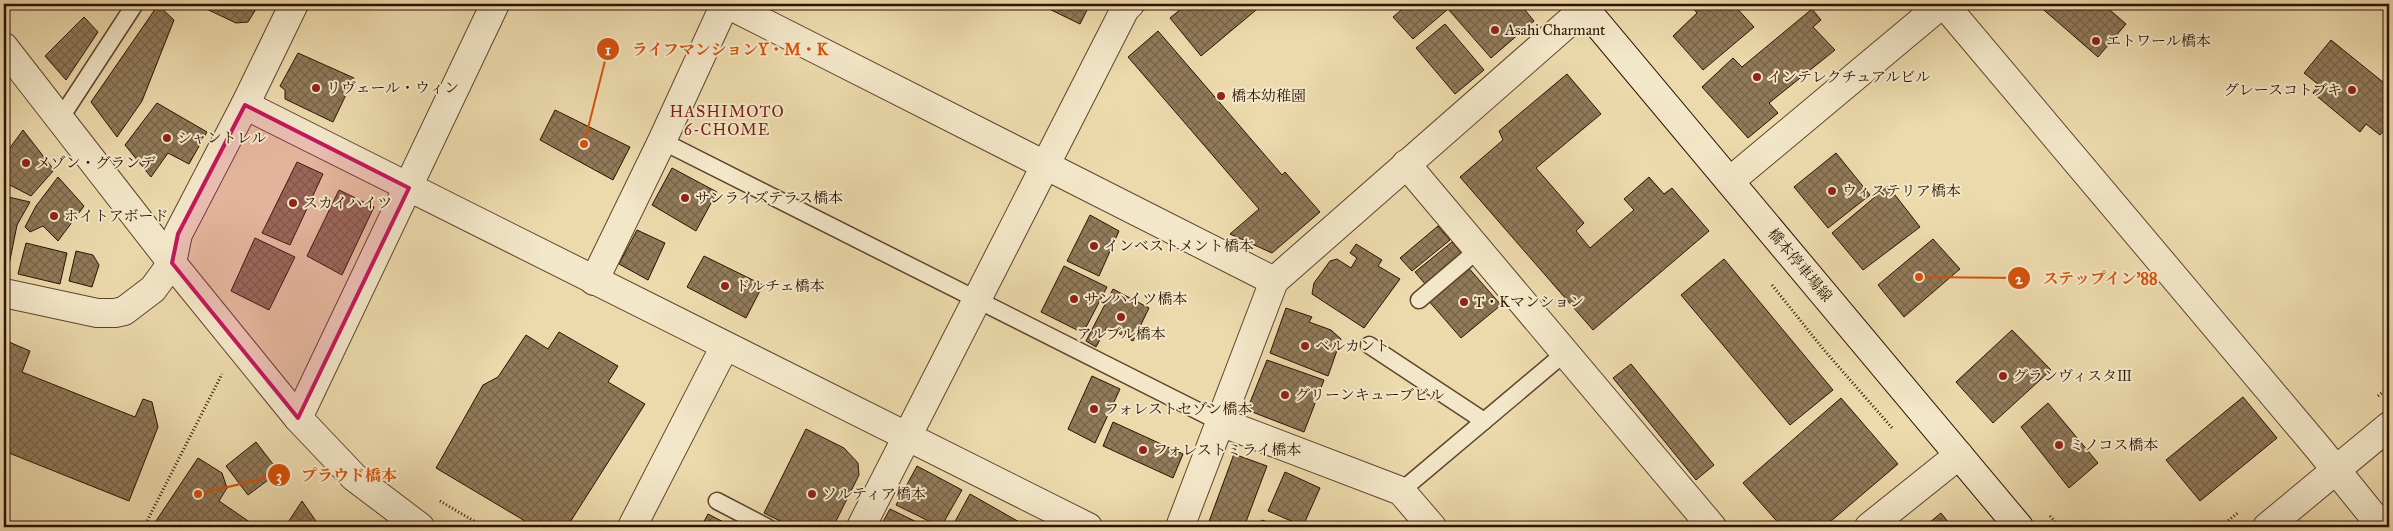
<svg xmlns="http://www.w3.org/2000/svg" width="2393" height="531" font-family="'IM FELL Great Primer','Noto Serif JP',serif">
	<defs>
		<pattern id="building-cross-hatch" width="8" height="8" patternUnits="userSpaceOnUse" patternTransform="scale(1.25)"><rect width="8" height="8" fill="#917a5a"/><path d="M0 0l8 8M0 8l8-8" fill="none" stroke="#776348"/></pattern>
	</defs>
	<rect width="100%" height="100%" fill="#ecdaac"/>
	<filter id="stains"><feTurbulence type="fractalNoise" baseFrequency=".004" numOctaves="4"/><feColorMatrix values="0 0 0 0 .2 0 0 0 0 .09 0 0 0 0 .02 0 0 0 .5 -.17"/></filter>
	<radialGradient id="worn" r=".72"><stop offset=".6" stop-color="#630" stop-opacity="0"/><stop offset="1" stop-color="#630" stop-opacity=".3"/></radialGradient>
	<g fill="url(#building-cross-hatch)" stroke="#2e1201">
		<path d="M 196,4 L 259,4 L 248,22 L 236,23 Z"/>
		<path d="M 1039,4 L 1090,4 L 1080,24 Z"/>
		<path d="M 1187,4 L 1251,4 L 1256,10 L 1201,56 L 1170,18 Z"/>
		<path d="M 1408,4 L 1520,4 L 1534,21 L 1491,58 L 1448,9 L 1413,39 L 1393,17 Z"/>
		<path d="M 1653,4 L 1664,4 L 1658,9 Z"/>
		<path d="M 1701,4 L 1733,4 L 1754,27 L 1703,70 L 1673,36 L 1697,13 L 1694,9 Z"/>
		<path d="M 2037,4 L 2103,4 L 2126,24 L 2098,57 Z"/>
		<path d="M 158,5 L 174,20 L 142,101 L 117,137 L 91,102 Z"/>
		<path d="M 1812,9 L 1821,20 L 1813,27 L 1835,50 L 1769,103 L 1778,113 L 1748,138 L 1702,87 L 1733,58 L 1742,67 Z"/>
		<path d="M 84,17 L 98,32 L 66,80 L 45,56 Z"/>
		<path d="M 1445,24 L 1484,70 L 1455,94 L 1416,48 Z"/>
		<path d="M 1158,31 L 1282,175 L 1285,172 L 1320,212 L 1272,253 L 1230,234 L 1259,209 L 1128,57 Z"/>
		<path d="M 2331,40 L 2389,87 L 2389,124 L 2380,135 L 2366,124 L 2360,132 L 2313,93 L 2319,85 L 2304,73 Z"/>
		<path d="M 298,53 L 354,78 L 333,122 L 285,99 L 285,90 L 280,86 Z"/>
		<path d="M 1567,74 L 1601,114 L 1536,168 L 1584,223 L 1576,231 L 1590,248 L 1634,210 L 1624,199 L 1649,177 L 1664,194 L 1672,188 L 1709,231 L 1593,330 L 1460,177 L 1503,140 L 1499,131 Z"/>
		<path d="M 157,103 L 207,132 L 189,164 L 168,153 L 151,177 L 125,145 Z"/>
		<path d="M 555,110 L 630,147 L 613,180 L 540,140 Z"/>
		<path d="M 23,130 L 54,170 L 31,196 L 4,182 L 4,156 Z"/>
		<path d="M 1836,153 L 1870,195 L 1828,228 L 1794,187 Z"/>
		<path d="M 297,162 L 323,174 L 290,245 L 262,233 Z"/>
		<path d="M 672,168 L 717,192 L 696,231 L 652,205 Z"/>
		<path d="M 58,177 L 84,206 L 58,241 L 43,226 L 30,232 L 25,227 L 36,206 Z"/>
		<path d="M 1888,186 L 1920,227 L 1863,270 L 1832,233 Z"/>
		<path d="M 339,190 L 374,207 L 342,275 L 307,256 Z"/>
		<path d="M 4,196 L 30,202 L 17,225 L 8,270 L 4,269 Z"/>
		<path d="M 1090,215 L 1119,231 L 1099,276 L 1067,261 Z"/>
		<path d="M 1438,226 L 1450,240 L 1412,271 L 1400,258 Z"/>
		<path d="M 637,230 L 665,243 L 648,280 L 619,264 Z"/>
		<path d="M 255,238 L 295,257 L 269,310 L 231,291 Z"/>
		<path d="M 1933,239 L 1960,269 L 1904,317 L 1878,285 Z"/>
		<path d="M 1452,242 L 1464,256 L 1426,285 L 1415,272 Z"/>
		<path d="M 26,243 L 67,253 L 60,284 L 18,274 Z"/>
		<path d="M 1356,244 L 1382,260 L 1378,266 L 1400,279 L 1364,328 L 1312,294 L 1314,283 L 1330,261 L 1337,259 L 1351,268 L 1357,258 L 1350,253 Z"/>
		<path d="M 76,251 L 93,255 L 99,265 L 92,287 L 69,281 Z"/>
		<path d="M 704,256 L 763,285 L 746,318 L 687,287 Z"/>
		<path d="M 1724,259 L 1833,390 L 1790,425 L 1681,295 Z"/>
		<path d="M 1466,265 L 1501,305 L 1461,338 L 1427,299 Z"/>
		<path d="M 1064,266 L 1107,287 L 1083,333 L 1041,312 Z"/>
		<path d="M 1113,289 L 1149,308 L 1133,341 L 1107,327 L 1096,347 L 1086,341 Z"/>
		<path d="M 1286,308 L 1312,317 L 1309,322 L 1331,330 L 1341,339 L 1328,376 L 1270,353 Z"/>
		<path d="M 2012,330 L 2051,370 L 1993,423 L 1956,382 Z"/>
		<path d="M 559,332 L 618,366 L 608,382 L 645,404 L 567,527 L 535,527 L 436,468 L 483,385 L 498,377 L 526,335 L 548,349 Z"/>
		<path d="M 9,342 L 30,351 L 22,372 L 135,417 L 143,399 L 152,402 L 158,427 L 129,501 L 4,451 L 4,354 Z"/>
		<path d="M 1267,360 L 1324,380 L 1304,432 L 1247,410 Z"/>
		<path d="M 1631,364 L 1714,465 L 1696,480 L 1613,378 Z"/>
		<path d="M 1092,376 L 1120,389 L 1095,443 L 1068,429 Z"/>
		<path d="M 2243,397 L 2277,438 L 2200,501 L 2166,460 Z"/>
		<path d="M 1841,398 L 1898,464 L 1824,527 L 1782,527 L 1743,483 Z"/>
		<path d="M 2048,403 L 2098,463 L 2069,488 L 2021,427 Z"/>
		<path d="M 1113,422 L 1183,454 L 1173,478 L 1103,446 Z"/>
		<path d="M 806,429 L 844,448 L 858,463 L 859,475 L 833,527 L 792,527 L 764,513 Z"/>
		<path d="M 256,442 L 279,472 L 248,495 L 226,466 Z"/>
		<path d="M 1234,454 L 1267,466 L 1244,527 L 1207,527 Z"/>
		<path d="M 198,458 L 222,473 L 227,488 L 219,501 L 257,527 L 152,527 Z"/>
		<path d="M 917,466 L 962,490 L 941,527 L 896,505 Z"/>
		<path d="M 1285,472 L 1320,488 L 1303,526 L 1268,511 Z"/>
		<path d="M 970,494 L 1021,523 L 1019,527 L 952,527 Z"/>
		<path d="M 302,501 L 320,527 L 285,527 Z"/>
		<path d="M 890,509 L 927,527 L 880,527 Z"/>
		<path d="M 1941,513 L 1952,527 L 1924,527 Z"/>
		<path d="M 708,514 L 733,527 L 701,527 Z"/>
		<path d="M 1262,520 L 1280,527 L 1259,527 Z"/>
	</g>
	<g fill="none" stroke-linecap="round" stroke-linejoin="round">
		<defs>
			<g id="service">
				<path d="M 60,119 L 135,4"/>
				<path d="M 662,141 L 1220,422"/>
				<path d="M 1419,300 L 1479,249"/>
				<path d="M 1369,345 L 1484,421"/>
				<path d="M 1401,491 L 1566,352"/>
				<path d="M 717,501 L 767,527"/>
			</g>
			<g id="minor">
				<path d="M 727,4 L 1274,281"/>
				<path d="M 1944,4 L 2319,449 L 2382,527"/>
				<path d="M 245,105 L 1088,527"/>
				<path d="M 1406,164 L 1712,527"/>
				<path d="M 1730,181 L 1942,4"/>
				<path d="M 594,281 L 662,141 L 725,4"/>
				<path d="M 4,293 L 97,313 L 115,313 L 124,311 L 153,289 L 172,263 L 178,234 L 245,105 L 294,4"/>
				<path d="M 298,418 L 495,4"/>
				<path d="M 1220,422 L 1401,491 L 1432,527"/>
				<path d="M 632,527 L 725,346"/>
				<path d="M 861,527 L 1125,9 L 1130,4"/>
				<path d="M 1180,527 L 1274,281 L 1585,8"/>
				<path d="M 1869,527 L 1959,455"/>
			</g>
			<g id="tertiary">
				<path d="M 4,47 L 172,263 L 298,418 L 354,477 L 420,527"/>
				<path d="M 2267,527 L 2389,426"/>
			</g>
			<path id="secondary" d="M 1581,4 L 2019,527"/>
		</defs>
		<use href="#service" stroke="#5e442c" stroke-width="19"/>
		<use href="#minor" stroke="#5e442c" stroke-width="30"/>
		<use href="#tertiary" stroke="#5e442c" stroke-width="30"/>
		<use href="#secondary" stroke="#2e1201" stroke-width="30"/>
		<g stroke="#2e1201" stroke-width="3" stroke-dasharray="1 2.5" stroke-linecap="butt">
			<path d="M 1772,285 L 1824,350 L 1893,429"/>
			<path d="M 2378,396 L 2389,387"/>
			<path d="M 440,501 L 484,527"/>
			<path d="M 2050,516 L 2060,527"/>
			<path d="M 144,527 L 222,374"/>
			<path d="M 2220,527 L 2239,512"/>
		</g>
		<use href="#service" stroke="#f3e7c9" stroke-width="16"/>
		<use href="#minor" stroke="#f3e7c9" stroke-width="28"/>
		<use href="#tertiary" stroke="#f3e7c9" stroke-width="28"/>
		<use href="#secondary" stroke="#f3e7c9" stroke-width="28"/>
	</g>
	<path fill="#c2185b" fill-opacity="0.2" stroke="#c2185b" stroke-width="4" stroke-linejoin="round" d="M 245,105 L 409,188 L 298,418 L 172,263 L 178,234 Z"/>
	<g fill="#8f2418" stroke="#f3e7c9" stroke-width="2">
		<circle cx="1495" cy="30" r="5"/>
		<circle cx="2096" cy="41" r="5"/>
		<circle cx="1757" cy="77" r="5"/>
		<circle cx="316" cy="88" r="5"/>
		<circle cx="2352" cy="90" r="5"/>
		<circle cx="1221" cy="96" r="5"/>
		<circle cx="167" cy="138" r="5"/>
		<circle cx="26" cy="163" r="5"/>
		<circle cx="1832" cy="191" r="5"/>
		<circle cx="685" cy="198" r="5"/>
		<circle cx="293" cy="203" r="5"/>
		<circle cx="54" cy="216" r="5"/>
		<circle cx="1094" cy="246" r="5"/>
		<circle cx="725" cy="286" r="5"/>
		<circle cx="1074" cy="299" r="5"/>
		<circle cx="1464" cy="302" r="5"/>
		<circle cx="1121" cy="317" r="5"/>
		<circle cx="1305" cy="346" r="5"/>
		<circle cx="2003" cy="376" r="5"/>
		<circle cx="1285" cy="395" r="5"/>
		<circle cx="1094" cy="409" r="5"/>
		<circle cx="2059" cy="445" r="5"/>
		<circle cx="1143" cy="450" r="5"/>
		<circle cx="812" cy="494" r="5"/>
	</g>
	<g text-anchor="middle" stroke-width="4" stroke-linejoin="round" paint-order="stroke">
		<g font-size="15" fill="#2e1201" stroke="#f3e7c9" text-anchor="start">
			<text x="1505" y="35">Asahi Charmant</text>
			<text x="2106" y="46">エトワール橋本</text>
			<text x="1767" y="82">インテレクチュアルビル</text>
			<text x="326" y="93">リヴェール・ウィン</text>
			<text x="2342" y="95" text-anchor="end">グレースコトブキ</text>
			<text x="1231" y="101">橋本幼稚園</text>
			<text x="177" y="143">シャントレル</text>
			<text x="36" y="168">メゾン・グランデ</text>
			<text x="1842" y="196">ウィステリア橋本</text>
			<text x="695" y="203">サンライズテラス橋本</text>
			<text x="303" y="208">スカイハイツ</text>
			<text x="64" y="221">ホイトアボード</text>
			<text x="1104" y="251">インベストメント橋本</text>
			<text x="735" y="291">ドルチェ橋本</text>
			<text x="1084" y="304">サンハイツ橋本</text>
			<text x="1474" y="307">T・Kマンション</text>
			<text x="1121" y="339" text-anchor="middle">アルブル橋本</text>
			<text x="1315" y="351">ベルカント</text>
			<text x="2013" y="381">グランヴィスタⅢ</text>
			<text x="1295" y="400">グリーンキューブビル</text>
			<text x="1104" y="414">フォレストセゾン橋本</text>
			<text x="2069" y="450">ミノコス橋本</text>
			<text x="1153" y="455">フォレストミライ橋本</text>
			<text x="822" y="499">ソルティア橋本</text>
		</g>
		<g font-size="15" fill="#2e1201" stroke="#f3e7c9">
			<text transform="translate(1800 265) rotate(50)" y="5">橋本停車場線</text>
		</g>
		<g font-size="16" letter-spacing="1" fill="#7a1f14" stroke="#f3e7c9">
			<text x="727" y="117">HASHIMOTO<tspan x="727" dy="18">6-CHOME</tspan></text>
		</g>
	</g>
	<path fill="none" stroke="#d5520b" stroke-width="2" d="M584 144L608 49M1919 277L2019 278M198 494L279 475"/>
	<g fill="#d5520b" stroke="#f3e7c9" stroke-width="2">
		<circle cx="584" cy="144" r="5"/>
		<circle cx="1919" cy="277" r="5"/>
		<circle cx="198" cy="494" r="5"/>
		<circle cx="608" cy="49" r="12"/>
		<circle cx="2019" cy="278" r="12"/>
		<circle cx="279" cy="475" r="12"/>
	</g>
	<g font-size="15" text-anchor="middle" font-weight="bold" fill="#fff">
		<text x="608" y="55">1</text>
		<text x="2019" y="284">2</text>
		<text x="279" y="481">3</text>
	</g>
	<g font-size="16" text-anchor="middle" font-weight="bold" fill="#d5520b" stroke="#f3e7c9" stroke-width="4" stroke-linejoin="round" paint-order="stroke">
		<text x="730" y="55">ライフマンションY・M・K</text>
		<text x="2100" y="284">ステップイン'88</text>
		<text x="349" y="481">プラウド橋本</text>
	</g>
	<rect width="2393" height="531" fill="none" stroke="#ecdaac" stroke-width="20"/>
	<rect x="5" y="5" width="2383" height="521" fill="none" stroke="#2e1201" stroke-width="2.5"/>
	<rect x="10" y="10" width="2373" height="511" fill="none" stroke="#2e1201"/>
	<rect width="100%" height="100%" filter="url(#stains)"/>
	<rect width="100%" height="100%" fill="url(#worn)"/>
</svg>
